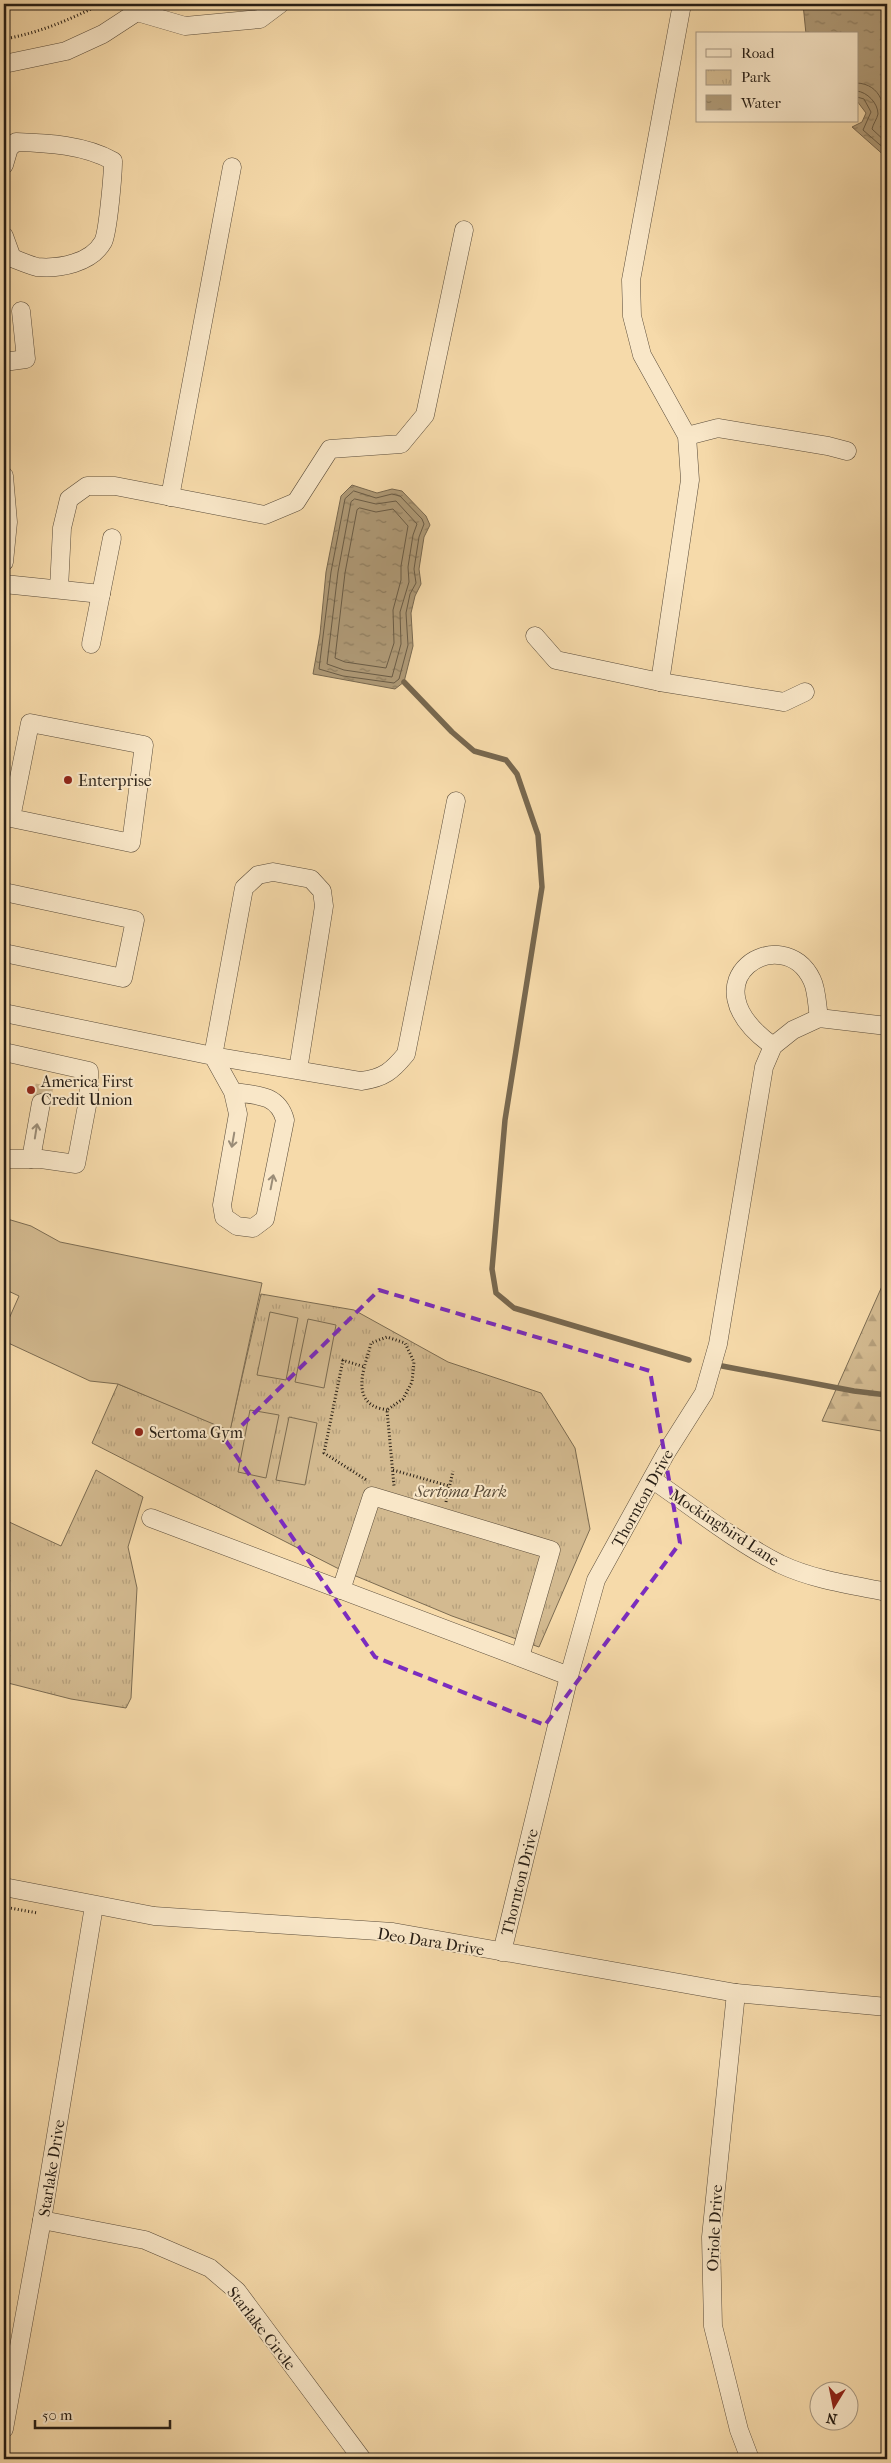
<svg xmlns="http://www.w3.org/2000/svg" width="891" height="2463" font-family="'IM FELL French Canon',serif">
	<defs>
		<pattern id="forest-firs" width="22" height="20" patternUnits="userSpaceOnUse" patternTransform="scale(1.25)"><rect width="22" height="20" fill="#d3ba90"/><path d="M5 1l3.5 6h-7zM16 11l3.5 6h-7z" fill="#b59f7b"/></pattern>
		<pattern id="park-tufts" width="24" height="20" patternUnits="userSpaceOnUse" patternTransform="scale(1.25)"><rect width="24" height="20" fill="#d3ba90"/><path d="M3 7l-1-3M5 7V3M7 7l1-3M15 17l-1-3M17 17v-4M19 17l1-3" fill="none" stroke="#b59f7b"/></pattern>
		<pattern id="water-ripples" width="26" height="14" patternUnits="userSpaceOnUse" patternTransform="scale(1.25)"><rect width="26" height="14" fill="#af9a77"/><path d="M2 4q2-2 4 0t4 0M15 11q2-2 4 0t4 0" fill="none" stroke="#8e7d60"/></pattern>
	</defs>
	<rect width="100%" height="100%" fill="#f6daaa"/>
	<filter id="stains"><feTurbulence type="fractalNoise" baseFrequency=".004" numOctaves="4"/><feColorMatrix values="0 0 0 0 .2 0 0 0 0 .09 0 0 0 0 .02 0 0 0 .5 -.17"/></filter>
	<radialGradient id="worn" r=".72"><stop offset=".6" stop-color="#630" stop-opacity="0"/><stop offset="1" stop-color="#630" stop-opacity=".3"/></radialGradient>
	<path fill="url(#forest-firs)" stroke="#7c6c52" d="M 887,1275 L 887,1432 L 822,1421 Z"/>
	<g fill="url(#park-tufts)" stroke="#7c6c52">
		<path d="M 261,1294 L 354,1310 L 448,1362 L 541,1393 L 575,1448 L 590,1529 L 539,1647 L 452,1616 L 339,1569 L 92,1443 L 118,1384 L 230,1430 Z"/>
		<path d="M 96,1470 L 143,1497 L 128,1547 L 137,1588 L 131,1698 L 126,1708 L 71,1699 L 4,1682 L 4,1528 L 7,1521 L 61,1546 Z"/>
	</g>
	<g fill="#d3ba90" stroke="#7c6c52">
		<path d="M 4,1218 L 31,1226 L 60,1242 L 262,1283 L 230,1431 L 118,1384 L 90,1381 L 4,1341 L 4,1330 L 19,1296 L 4,1289 L 7,1283 L 4,1281 Z"/>
		<path d="M 270,1312 L 298,1318 L 286,1380 L 257,1375 Z"/>
		<path d="M 308,1319 L 336,1325 L 324,1388 L 295,1382 Z"/>
		<path d="M 250,1410 L 279,1415 L 266,1478 L 238,1472 Z"/>
		<path d="M 289,1417 L 317,1423 L 305,1485 L 276,1480 Z"/>
	</g>
	<g fill="url(#water-ripples)" stroke="#78684f">
		<path d="M 803,4 L 887,4 L 887,158 L 852,127 L 862,122 L 866,113 L 857,101 L 857,34 L 806,34 Z"/>
		<path d="M 352,485 L 377,493 L 392,489 L 402,491 L 426,516 L 430,525 L 424,537 L 419,569 L 421,584 L 415,596 L 411,613 L 413,646 L 404,682 L 395,689 L 313,674 L 320,634 L 326,572 L 341,496 Z"/>
	</g>
	<g fill="none" stroke-linecap="round" stroke-linejoin="round">
		<g stroke="#6a5c46" stroke-width="1">
			<path d="M 857,83 C 881,84 888,108 881,127 L 887,133"/>
			<path d="M 857,91 C 867,92 878,103 878,114 C 877,119 873,124 872,129 L 887,143"/>
			<path d="M 857,97 L 864,99 L 871,112 L 863,130 L 887,151"/>
			<path d="M 354,491 L 376,498 L 392,494 L 400,496 L 422,519 L 424,524 L 419,537 L 414,569 L 416,583 L 410,594 L 406,613 L 408,645 L 399,679 L 394,683 L 343,676 L 319,669 L 331,572 L 345,499 Z"/>
			<path d="M 355,499 L 376,504 L 396,501 L 417,524 L 413,535 L 408,567 L 409,582 L 400,612 L 401,644 L 392,677 L 344,670 L 327,664 L 338,572 L 351,502 Z"/>
			<path d="M 360,508 L 376,512 L 393,509 L 408,526 L 401,566 L 401,580 L 393,610 L 394,643 L 386,668 L 345,662 L 335,658 L 345,573 L 357,510 Z"/>
		</g>
		<g stroke="#78684f" stroke-width="5.5">
			<path d="M 404,682 L 452,732 L 474,751 L 506,760 L 517,774 L 538,835 L 542,887 L 505,1120 L 492,1269 L 496,1293 L 514,1308 L 689,1360"/>
			<path d="M 722,1366 L 854,1391 L 887,1395"/>
		</g>
		<path stroke="#ccb48c" stroke-width="18" stroke-dasharray="18 9" stroke-linecap="butt" d="M 41,1103 L 46,1078"/>
		<defs>
			<g id="minor">
				<path d="M 137,12 L 185,26 L 260,19 L 280,4"/>
				<path d="M 4,64 L 66,51 L 103,34 L 149,4"/>
				<path d="M 4,165 L 9,148 L 16,142 C 48,143 85,145 113,161 C 113,174 108,233 103,242 C 91,263 60,269 37,267 C 29,265 20,261 12,258 L 4,236"/>
				<path d="M 4,362 L 26,359 L 21,311"/>
				<path d="M 687,436 L 718,428 L 828,446 L 847,451"/>
				<path d="M 4,476 L 8,522 L 4,562"/>
				<path d="M 170,497 L 232,167"/>
				<path d="M 4,584 L 101,594"/>
				<path d="M 59,589 L 62,528 L 69,499 L 87,486 L 115,486 L 265,515 L 296,502 L 330,449 L 401,444 L 425,415 L 464,230"/>
				<path d="M 535,636 L 556,660 L 660,682 L 784,702 L 805,692"/>
				<path d="M 91,644 L 112,538"/>
				<path d="M 660,682 L 690,480 L 687,436 L 642,355 L 632,316 L 631,280 L 682,4"/>
				<path d="M 4,816 L 11,818 L 131,843 L 144,745 L 30,723 L 11,818"/>
				<path d="M 4,892 L 135,920 L 123,978 L 4,953"/>
				<path d="M 4,1013 L 213,1056 L 233,1092 L 238,1114 L 222,1205 L 224,1217 L 237,1226 L 253,1228 L 265,1219 L 285,1120 C 278,1094 256,1095 233,1092"/>
				<path d="M 773,1046 C 681,980 784,919 812,980 C 817,990 817,1006 819,1018"/>
				<path d="M 4,1052 L 89,1071 L 89,1095 L 76,1164 L 41,1159 L 4,1159"/>
				<path d="M 298,1070 L 324,906 L 322,891 L 311,879 L 273,872 L 258,875 L 244,888 L 213,1056 L 361,1081 C 384,1078 392,1071 406,1054 L 456,801"/>
				<path d="M 31,1159 L 41,1103"/>
				<path d="M 653,1480 C 694,1508 735,1541 780,1564 C 814,1580 852,1585 887,1592"/>
				<path d="M 151,1518 L 569,1676"/>
				<path d="M 341,1590 L 372,1496 L 551,1550 L 520,1657"/>
				<path d="M 4,1887 L 154,1916 L 393,1932 L 736,1993 L 887,2007"/>
				<path d="M 502,1952 L 569,1676 L 596,1580 L 666,1453 L 704,1393 L 718,1344 L 764,1067 L 773,1046 L 793,1030 L 819,1018 L 887,1026"/>
				<path d="M 736,1993 L 711,2237 L 713,2326 L 739,2430 L 750,2459"/>
				<path d="M 42,2220 L 145,2240 L 210,2268 L 237,2291 L 362,2459"/>
				<path d="M 4,2429 L 42,2220 L 94,1906"/>
			</g>
		</defs>
		<use href="#minor" stroke="#5a4c3a" stroke-width="19"/>
		<g stroke="#261d14" stroke-width="3" stroke-dasharray="1 2.5" stroke-linecap="butt">
			<path d="M 4,39 C 39,33 69,20 101,4"/>
			<path d="M 342,1360 L 365,1367"/>
			<path d="M 343,1360 L 324,1453 L 368,1481"/>
			<path d="M 387,1410 C 383,1409 376,1408 372,1405 C 352,1392 367,1361 371,1343 L 387,1337 L 405,1343 L 414,1362 L 412,1382 L 403,1399 L 387,1410 L 394,1486"/>
			<path d="M 393,1470 L 449,1486"/>
			<path d="M 446,1502 L 453,1471"/>
			<path d="M 4,1907 L 38,1913"/>
		</g>
		<use href="#minor" stroke="#f9e7c8" stroke-width="18"/>
	</g>
	<defs><path id="oneway-shaft" d="M-6 0H5M1.5-3L5.5 0L1.5 3" fill="none" stroke-width="1.6" stroke-linecap="round" stroke-linejoin="round" transform="scale(1.25)"/></defs>
	<g stroke="#9a8c77">
		<use href="#oneway-shaft" transform="translate(36 1131) rotate(-81)"/>
		<use href="#oneway-shaft" transform="translate(233 1140) rotate(100)"/>
		<use href="#oneway-shaft" transform="translate(272 1182) rotate(-79)"/>
	</g>
	<path fill="none" stroke="#7b2cbf" stroke-width="4" stroke-dasharray="10 6" stroke-linejoin="round" d="M 379,1290 L 650,1371 L 680,1543 L 545,1725 L 375,1657 L 226,1441 Z"/>
	<g fill="#8f2418" stroke="#f9e7c8" stroke-width="2">
		<circle cx="68" cy="780" r="5"/>
		<circle cx="31" cy="1090" r="5"/>
		<circle cx="139" cy="1432" r="5"/>
	</g>
	<g text-anchor="middle" stroke-width="4" stroke-linejoin="round" paint-order="stroke">
		<g font-size="16" fill="#261d14" stroke="#f9e7c8" text-anchor="start">
			<text x="78" y="786">Enterprise</text>
			<text x="41" y="1087">America First<tspan x="41" dy="18">Credit Union</tspan></text>
			<text x="149" y="1438">Sertoma Gym</text>
		</g>
		<g font-size="16" font-style="italic" fill="#5a4c39" stroke="#f9e7c8">
			<text x="461" y="1497">Sertoma Park</text>
		</g>
		<g font-size="16" fill="#261d14" stroke="#f9e7c8">
			<text transform="translate(642 1498) rotate(-61)" y="6">Thornton Drive</text>
			<text transform="translate(725 1527) rotate(33)" y="6">Mockingbird Lane</text>
			<text transform="translate(519 1882) rotate(-76)" y="6">Thornton Drive</text>
			<text transform="translate(431 1941) rotate(9)" y="6">Deo Dara Drive</text>
			<text transform="translate(51 2168) rotate(-81)" y="6">Starlake Drive</text>
			<text transform="translate(714 2228) rotate(-87)" y="6">Oriole Drive</text>
			<text transform="translate(262 2328) rotate(52)" y="6">Starlake Circle</text>
		</g>
	</g>
	<rect width="891" height="2463" fill="none" stroke="#f6daaa" stroke-width="20"/>
	<rect x="5" y="5" width="881" height="2453" fill="none" stroke="#261d14" stroke-width="2.5"/>
	<rect x="10" y="10" width="871" height="2443" fill="none" stroke="#261d14"/>
	<rect x="696" y="32" width="162" height="90" fill="#f9e7c8" stroke="#a59680"/>
	<rect x="706" y="49" width="25" height="8" fill="#f9e7c8" stroke="#a59680"/>
	<text x="741" y="58" font-size="15" fill="#261d14">Road</text>
	<rect x="706" y="70" width="25" height="15" fill="url(#park-tufts)" stroke="#a59680"/>
	<text x="741" y="82" font-size="15" fill="#261d14">Park</text>
	<rect x="706" y="95" width="25" height="15" fill="url(#water-ripples)" stroke="#a59680"/>
	<text x="741" y="108" font-size="15" fill="#261d14">Water</text>
	<g transform="translate(834 2406) rotate(190)"><circle r="24" fill="#f9e7c8" stroke="#a59680"/>
	<path d="M0-4L9 19L0 12L-9 19Z" fill="#8f2418"/>
	<text y="-8" font-size="14" font-weight="bold" text-anchor="middle" fill="#261d14">N</text>
	</g>
	<path d="M35 2420v8h135v-8" fill="none" stroke="#261d14" stroke-width="2.5"/>
	<text x="42" y="2420" font-size="15" fill="#261d14" stroke="#f9e7c8" stroke-width="4" paint-order="stroke">50 m</text>
	<rect width="100%" height="100%" filter="url(#stains)"/>
	<rect width="100%" height="100%" fill="url(#worn)"/>
</svg>
